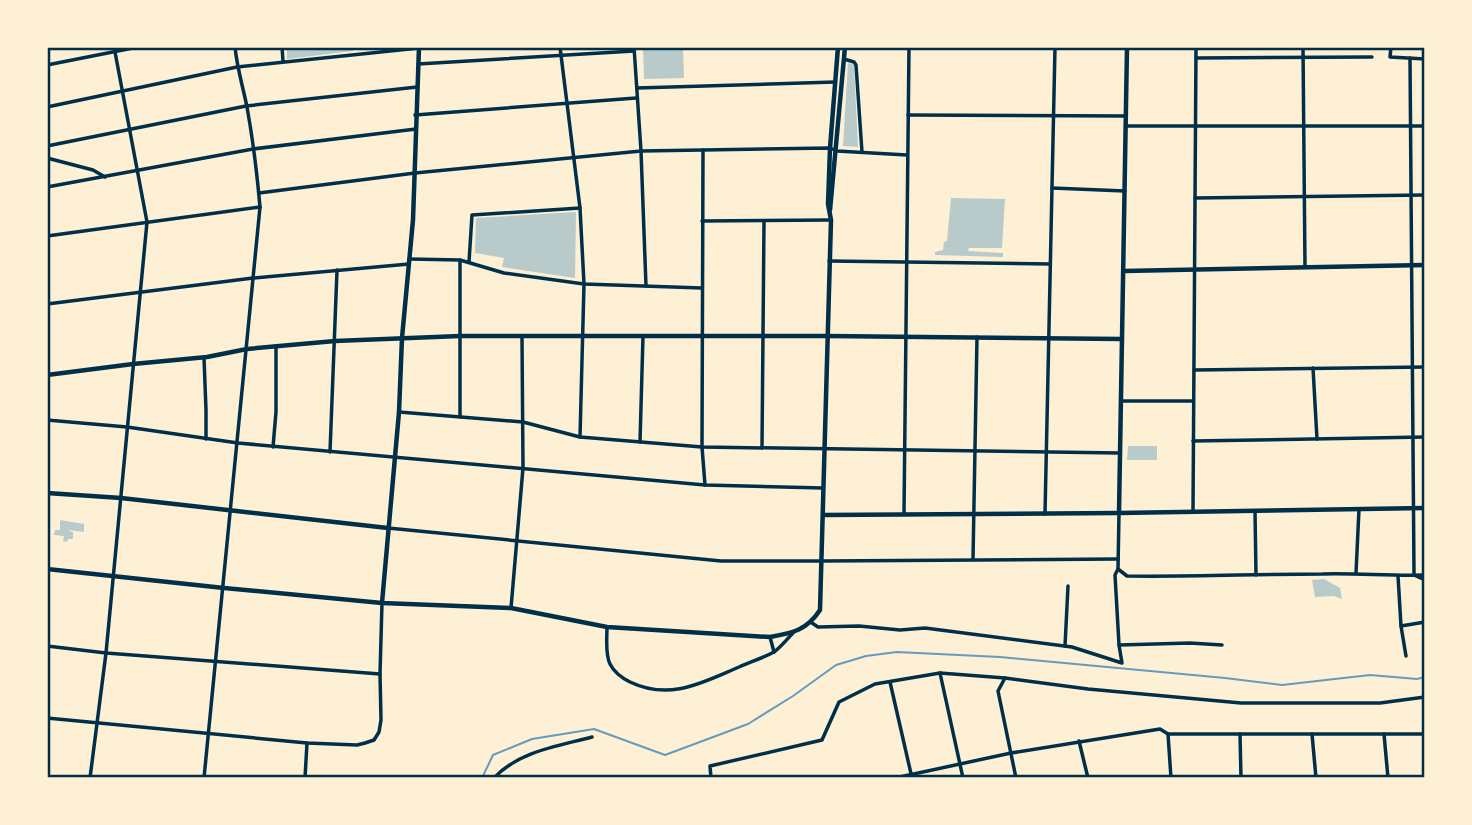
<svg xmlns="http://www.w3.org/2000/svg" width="1472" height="825" font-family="'Titillium Web',sans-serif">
	<rect width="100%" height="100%" fill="#fdf0d5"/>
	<g fill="#b9caca">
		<path d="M 287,47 L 353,47 L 353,51 L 287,59 Z"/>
		<path d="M 643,47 L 683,47 L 684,78 L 644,79 Z"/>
		<path d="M 848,63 L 854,65 L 858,147 L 843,146 Z"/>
		<path d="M 951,198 L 1005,199 L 1002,248 L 969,248 L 968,251 L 1003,253 L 1003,257 L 935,255 L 935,252 L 943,250 L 944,242 L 947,241 Z"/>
		<path d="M 576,212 L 575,278 L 502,267 L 504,258 L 475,253 L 476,218 Z"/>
		<path d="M 1128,446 L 1157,446 L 1157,460 L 1127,460 Z"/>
		<path d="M 60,520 L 84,524 L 84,532 L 69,530 L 69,531 L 73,532 L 73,539 L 68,539 L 67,542 L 63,541 L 64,536 L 54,535 L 55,530 L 60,530 Z"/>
		<path d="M 1324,579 L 1340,588 L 1342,599 L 1334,596 L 1315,597 L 1312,580 Z"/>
	</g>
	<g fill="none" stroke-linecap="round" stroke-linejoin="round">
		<path stroke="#669bbc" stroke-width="2" d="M 482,778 L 493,755 L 532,739 L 594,729 L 665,755 L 748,724 L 793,696 L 836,665 L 866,656 L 897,652 L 1000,657 L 1225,678 L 1282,685 L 1370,675 L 1417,679 L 1425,677"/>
		<g stroke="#003049" stroke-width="3.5">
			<path d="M 282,47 L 283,61"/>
			<path d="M 560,47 L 580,208 L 584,284 L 580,437"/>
			<path d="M 634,47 L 641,151 L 646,286"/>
			<path d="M 1303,47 L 1305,267"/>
			<path d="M 1391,47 L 1390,57 L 1425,59"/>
			<path d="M 1196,58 L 1372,57"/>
			<path d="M 1410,58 L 1414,575 L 1425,580"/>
			<path d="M 844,59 L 854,62 L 856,65 L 862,152"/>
			<path d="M 418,64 L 634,51"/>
			<path d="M 47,65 L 138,47"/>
			<path d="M 637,88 L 835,82"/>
			<path d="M 47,107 L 237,67 L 419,48"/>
			<path d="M 415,115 L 636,98"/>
			<path d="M 908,115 L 1126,116"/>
			<path d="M 1126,126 L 1425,126"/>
			<path d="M 47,146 L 246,106 L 417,87"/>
			<path d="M 703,150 L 702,447 L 705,485"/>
			<path d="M 47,158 L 93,170 L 105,177"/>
			<path d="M 47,187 L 253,149 L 416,129"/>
			<path d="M 1052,188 L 1125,191"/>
			<path d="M 259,193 L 415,173 L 641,151 L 830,148 L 837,151 L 907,155"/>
			<path d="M 1195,198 L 1425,195"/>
			<path d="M 702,221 L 831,220"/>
			<path d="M 47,236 L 260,207"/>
			<path d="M 409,259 L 460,260 L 504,273 L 584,284 L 702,288"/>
			<path d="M 829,261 L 1050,264"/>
			<path d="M 469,262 L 472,215 L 580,208"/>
			<path d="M 47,304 L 253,278 L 409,264"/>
			<path d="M 204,358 L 206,410 L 206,439"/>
			<path d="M 1313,368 L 1317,439"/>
			<path d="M 1194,370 L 1425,367"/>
			<path d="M 1121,401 L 1193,401"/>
			<path d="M 399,412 L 523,422 L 580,437 L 702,447 L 1120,453"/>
			<path d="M 460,417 L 460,260"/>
			<path d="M 47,420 L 127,427 L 238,443 L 705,485 L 823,488"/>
			<path d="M 1193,441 L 1425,437"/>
			<path d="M 640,442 L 643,336"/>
			<path d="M 273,447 L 276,412 L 276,346"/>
			<path d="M 762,448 L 764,221"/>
			<path d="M 330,452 L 337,270"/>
			<path d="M 1255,511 L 1256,575"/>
			<path d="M 1193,512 L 1196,47"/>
			<path d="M 904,514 L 909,47"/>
			<path d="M 1045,514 L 1055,47"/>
			<path d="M 388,528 L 721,561 L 822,561 L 1118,559"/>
			<path d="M 973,559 L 977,337"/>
			<path d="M 1118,569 L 1127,576 C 1192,577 1257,574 1322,574 C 1356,573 1390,576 1425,575"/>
			<path d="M 1356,573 L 1359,509"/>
			<path d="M 1398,576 L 1401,626 L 1406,656"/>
			<path d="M 511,608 L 523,468 L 522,337"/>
			<path d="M 812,623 L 818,627 L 859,626 L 900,630 L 925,628 L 1072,647 L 1122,663 L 1119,645 L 1115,575 L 1118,569 L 1119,513"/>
			<path d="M 1401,626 L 1425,622"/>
			<path d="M 607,627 C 607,638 605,654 610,664 C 614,672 622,678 630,682 C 670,701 701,683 739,667 C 750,662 763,658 774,652 C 781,647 787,639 793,633"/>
			<path d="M 770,637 L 774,652"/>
			<path d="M 1119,645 L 1190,643 L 1222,645"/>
			<path d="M 47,646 L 106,653 L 380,674"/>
			<path d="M 1065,646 L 1068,586"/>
			<path d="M 940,673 L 963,778"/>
			<path d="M 1005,678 L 998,691 L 1016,778"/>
			<path d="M 890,682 L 912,778"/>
			<path d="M 47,718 L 307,743 L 357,745 L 365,743 L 374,740 L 379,732 L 381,720 L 380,674 L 382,603"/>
			<path d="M 1168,734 L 1171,778"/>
			<path d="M 1240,734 L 1241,778"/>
			<path d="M 1312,734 L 1316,778"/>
			<path d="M 1384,734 L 1388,778"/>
			<path d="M 1079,741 L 1088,778"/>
			<path d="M 90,778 L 106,653 L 147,222 L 115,52"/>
			<path d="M 204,778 L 260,207 C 257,173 253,140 247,107 C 243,87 237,68 235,47"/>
			<path d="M 305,778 L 307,743"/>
			<path d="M 494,778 C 519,751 559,746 592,737"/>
			<path d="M 711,778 L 710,766 L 822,740 L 839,702 L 875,684 L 940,673 L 1005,678 L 1088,689 L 1241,703 L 1380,703 L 1425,697"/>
			<path d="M 895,778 L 1011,753 L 1160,729 L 1168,734 L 1425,734"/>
		</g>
		<g stroke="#003049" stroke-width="4.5">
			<path d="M 830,210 L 845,47"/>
			<path d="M 1124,271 L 1425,265"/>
			<path d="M 47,375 L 133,364 L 207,357 L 247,349 L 335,341 L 460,336 L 827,336 L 1122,339"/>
			<path d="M 47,493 L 121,498 L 388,528"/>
			<path d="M 1119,513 L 1127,47"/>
			<path d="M 823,515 L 1119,513 L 1425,508"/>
			<path d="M 47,569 L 224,588 L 382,603 L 511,608 L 607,627 L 770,637 C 793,633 807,630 820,610 L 831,220 L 828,204 L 830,148 L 838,47"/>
			<path d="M 382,603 L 399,412 L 402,338 L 413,220 L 419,47"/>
		</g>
	</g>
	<rect width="1472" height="825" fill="none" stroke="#fdf0d5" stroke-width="98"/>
	<rect x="49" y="49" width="1374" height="727" fill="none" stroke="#003049" stroke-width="2.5"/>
</svg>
